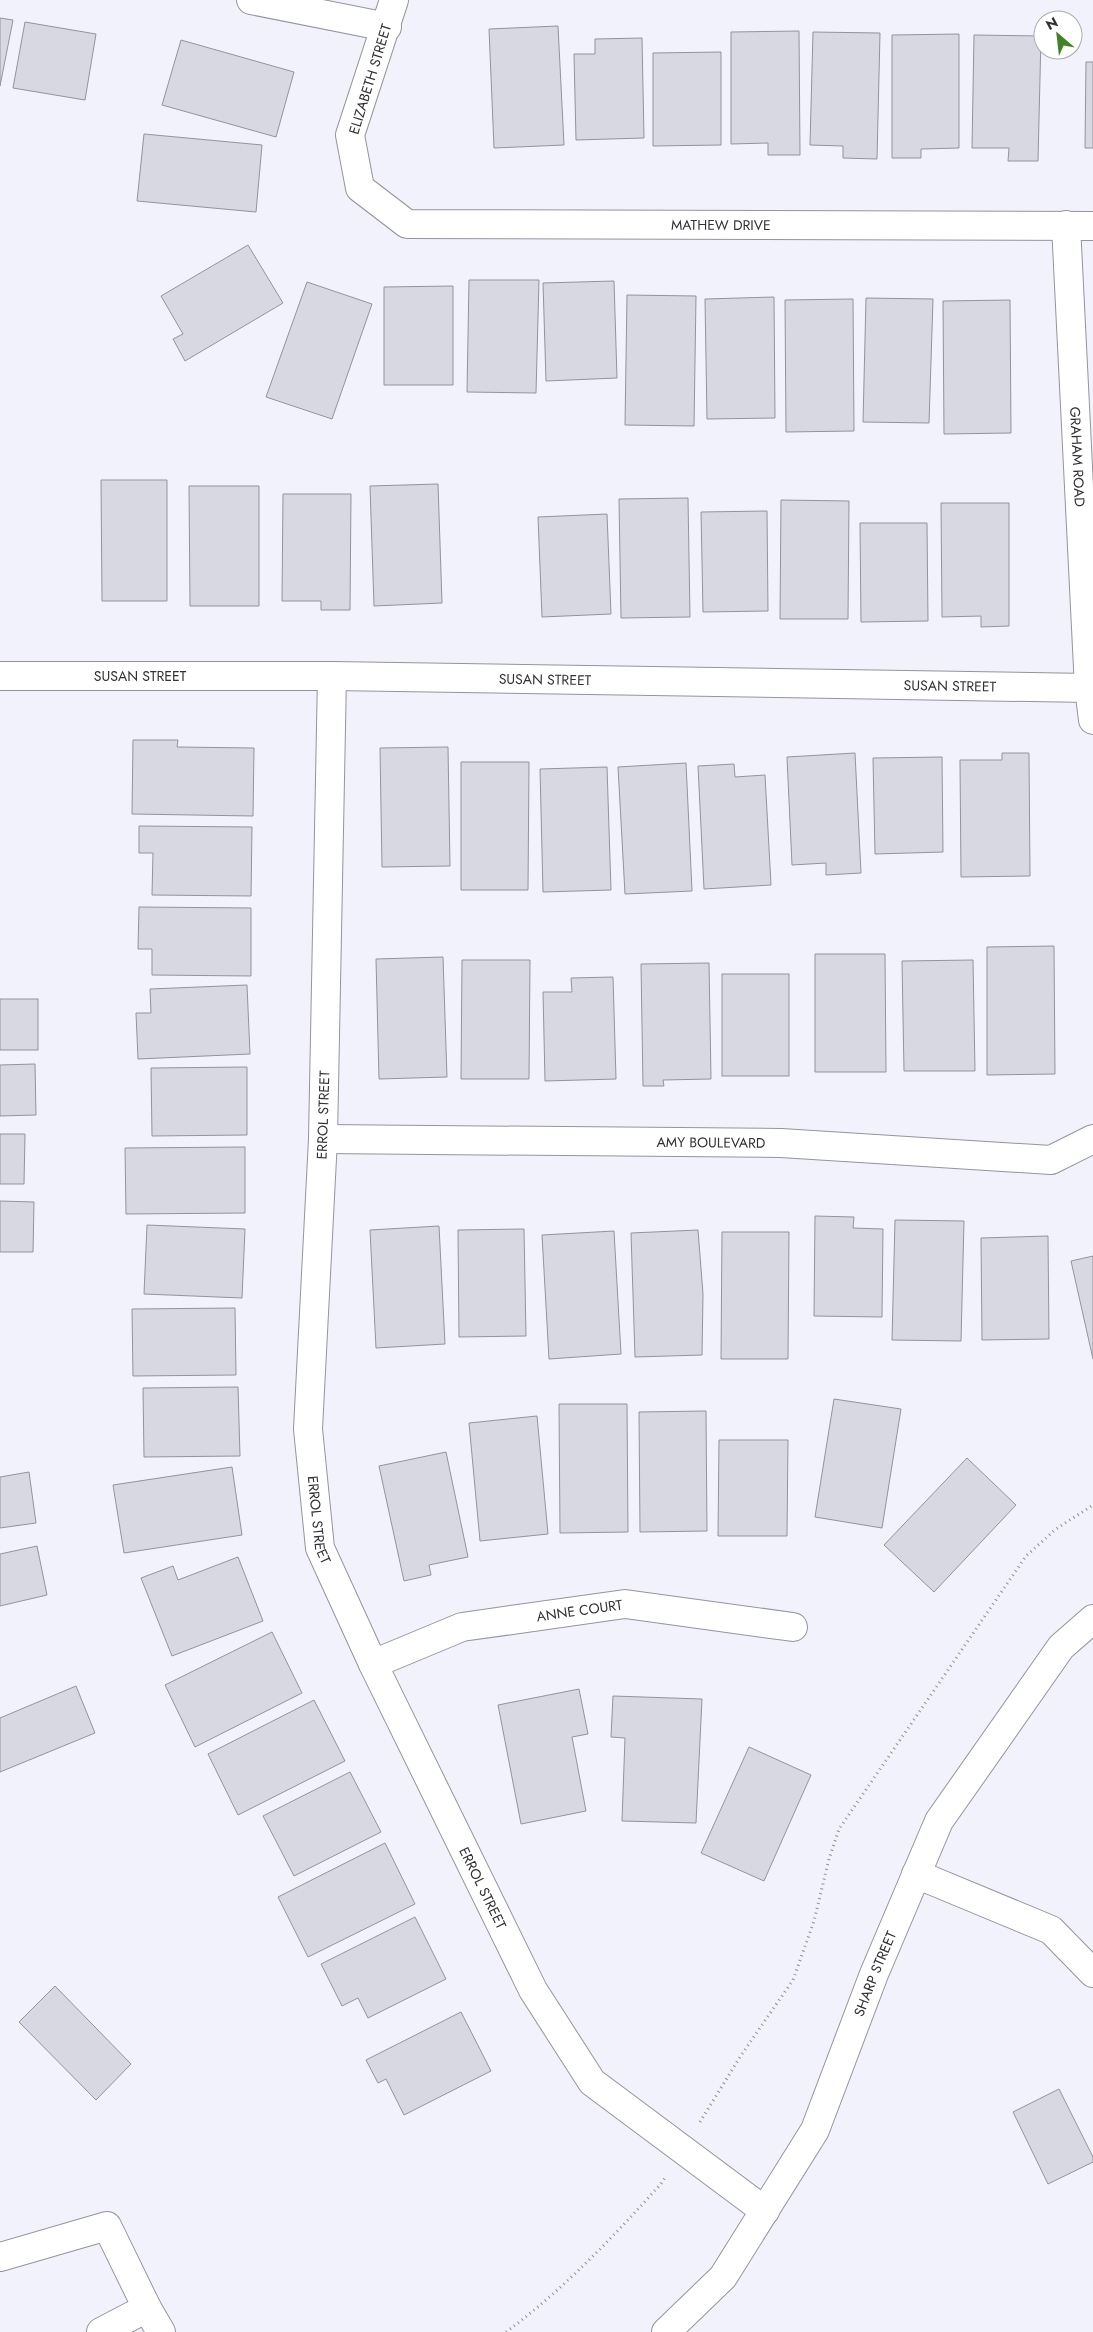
<svg xmlns="http://www.w3.org/2000/svg" width="1093" height="2332" font-family="Jost,sans-serif">
	<rect width="100%" height="100%" fill="#f2f2fc"/>
	<g fill="#d8d8e2" stroke="#93939d">
		<path d="M 0,18 L 13,20 L 0,86 Z"/>
		<path d="M 25,22 L 96,34 L 85,100 L 13,88 Z"/>
		<path d="M 558,26 L 564,145 L 494,148 L 489,29 Z"/>
		<path d="M 799,31 L 800,155 L 768,155 L 768,143 L 731,144 L 731,32 Z"/>
		<path d="M 813,32 L 880,33 L 877,159 L 843,158 L 843,146 L 810,145 Z"/>
		<path d="M 959,34 L 959,148 L 921,149 L 921,158 L 892,158 L 892,35 Z"/>
		<path d="M 974,35 L 1041,36 L 1038,161 L 1008,161 L 1009,148 L 972,148 Z"/>
		<path d="M 642,38 L 644,138 L 576,140 L 574,54 L 595,54 L 595,39 Z"/>
		<path d="M 181,40 L 294,72 L 276,137 L 162,105 Z"/>
		<path d="M 721,52 L 721,145 L 653,146 L 653,53 Z"/>
		<path d="M 1086,62 L 1093,62 L 1093,148 L 1085,148 Z"/>
		<path d="M 144,134 L 262,145 L 256,212 L 137,201 Z"/>
		<path d="M 248,245 L 283,303 L 185,361 L 173,339 L 183,334 L 161,296 Z"/>
		<path d="M 469,280 L 539,280 L 536,393 L 467,392 Z"/>
		<path d="M 614,281 L 617,378 L 546,381 L 543,283 Z"/>
		<path d="M 307,282 L 372,304 L 332,419 L 266,397 Z"/>
		<path d="M 453,286 L 453,385 L 384,385 L 384,287 Z"/>
		<path d="M 627,295 L 696,296 L 694,426 L 625,425 Z"/>
		<path d="M 774,297 L 775,418 L 707,419 L 705,299 Z"/>
		<path d="M 866,298 L 933,299 L 929,423 L 863,422 Z"/>
		<path d="M 853,299 L 854,431 L 786,432 L 785,300 Z"/>
		<path d="M 1010,300 L 1011,433 L 944,434 L 943,301 Z"/>
		<path d="M 101,480 L 167,480 L 167,601 L 102,601 Z"/>
		<path d="M 438,484 L 442,603 L 374,606 L 370,486 Z"/>
		<path d="M 189,486 L 259,486 L 259,606 L 190,606 Z"/>
		<path d="M 283,494 L 351,494 L 350,610 L 321,610 L 321,601 L 282,601 Z"/>
		<path d="M 688,498 L 690,617 L 621,618 L 619,499 Z"/>
		<path d="M 781,500 L 849,501 L 848,619 L 780,619 Z"/>
		<path d="M 941,503 L 1009,503 L 1009,626 L 981,627 L 981,616 L 942,617 Z"/>
		<path d="M 767,511 L 768,611 L 703,612 L 701,512 Z"/>
		<path d="M 607,514 L 611,614 L 542,617 L 538,517 Z"/>
		<path d="M 860,523 L 927,523 L 928,621 L 861,622 Z"/>
		<path d="M 133,740 L 178,740 L 177,747 L 254,748 L 253,816 L 132,814 Z"/>
		<path d="M 448,747 L 450,866 L 382,867 L 380,748 Z"/>
		<path d="M 855,753 L 861,873 L 826,875 L 826,863 L 792,865 L 787,757 Z"/>
		<path d="M 1002,753 L 1029,753 L 1030,876 L 961,877 L 960,760 L 1002,760 Z"/>
		<path d="M 942,757 L 943,852 L 875,854 L 873,758 Z"/>
		<path d="M 461,762 L 529,762 L 528,890 L 461,890 Z"/>
		<path d="M 686,763 L 692,891 L 625,894 L 618,767 Z"/>
		<path d="M 734,764 L 735,777 L 765,775 L 771,885 L 704,889 L 698,766 Z"/>
		<path d="M 607,767 L 611,890 L 543,892 L 540,769 Z"/>
		<path d="M 139,826 L 252,827 L 251,896 L 152,895 L 153,853 L 139,853 Z"/>
		<path d="M 139,907 L 251,908 L 251,976 L 152,975 L 152,949 L 138,949 Z"/>
		<path d="M 1054,946 L 1055,1074 L 987,1075 L 987,947 Z"/>
		<path d="M 815,954 L 885,954 L 886,1072 L 815,1072 Z"/>
		<path d="M 443,957 L 447,1077 L 379,1079 L 376,959 Z"/>
		<path d="M 462,960 L 530,960 L 529,1079 L 461,1079 Z"/>
		<path d="M 973,960 L 975,1071 L 904,1071 L 902,961 Z"/>
		<path d="M 709,963 L 711,1079 L 663,1080 L 664,1086 L 643,1086 L 641,964 Z"/>
		<rect x="722" y="974" width="67" height="102"/>
		<path d="M 613,977 L 616,1079 L 545,1081 L 543,992 L 572,992 L 571,978 Z"/>
		<path d="M 247,985 L 250,1054 L 138,1059 L 136,1013 L 151,1013 L 150,989 Z"/>
		<rect x="0" y="999" width="38" height="51"/>
		<path d="M 35,1064 L 36,1115 L 0,1116 L 0,1065 Z"/>
		<path d="M 247,1067 L 247,1135 L 152,1136 L 151,1068 Z"/>
		<path d="M 0,1134 L 25,1134 L 24,1184 L 0,1184 Z"/>
		<path d="M 245,1147 L 245,1213 L 126,1214 L 125,1148 Z"/>
		<path d="M 0,1201 L 34,1202 L 33,1252 L 0,1252 Z"/>
		<path d="M 815,1216 L 854,1217 L 853,1228 L 883,1229 L 882,1317 L 814,1316 Z"/>
		<path d="M 895,1220 L 964,1221 L 961,1341 L 892,1340 Z"/>
		<path d="M 147,1225 L 245,1229 L 242,1298 L 144,1294 Z"/>
		<path d="M 439,1226 L 445,1344 L 376,1348 L 370,1230 Z"/>
		<path d="M 524,1229 L 526,1336 L 459,1337 L 458,1230 Z"/>
		<path d="M 698,1230 L 703,1294 L 702,1355 L 635,1357 L 631,1233 Z"/>
		<path d="M 614,1231 L 621,1354 L 549,1359 L 542,1235 Z"/>
		<path d="M 722,1232 L 789,1232 L 788,1359 L 721,1359 Z"/>
		<path d="M 1048,1236 L 1049,1339 L 982,1340 L 981,1238 Z"/>
		<path d="M 1093,1256 L 1093,1359 L 1071,1261 Z"/>
		<path d="M 235,1308 L 236,1375 L 133,1376 L 132,1309 Z"/>
		<path d="M 238,1387 L 240,1456 L 144,1457 L 143,1388 Z"/>
		<path d="M 834,1399 L 901,1409 L 882,1528 L 815,1517 Z"/>
		<path d="M 559,1404 L 627,1404 L 628,1532 L 560,1533 Z"/>
		<path d="M 706,1411 L 707,1531 L 640,1532 L 639,1412 Z"/>
		<path d="M 537,1416 L 548,1534 L 480,1541 L 469,1423 Z"/>
		<path d="M 719,1440 L 788,1440 L 787,1536 L 718,1536 Z"/>
		<path d="M 446,1452 L 468,1557 L 429,1565 L 431,1575 L 404,1581 L 379,1466 Z"/>
		<path d="M 967,1458 L 1016,1505 L 934,1592 L 884,1545 Z"/>
		<path d="M 232,1467 L 242,1535 L 124,1553 L 113,1485 Z"/>
		<path d="M 29,1472 L 36,1523 L 0,1528 L 0,1477 Z"/>
		<path d="M 37,1546 L 47,1595 L 0,1606 L 0,1554 Z"/>
		<path d="M 238,1557 L 263,1621 L 172,1656 L 141,1578 L 173,1566 L 178,1580 Z"/>
		<path d="M 272,1632 L 302,1693 L 195,1747 L 165,1685 Z"/>
		<path d="M 76,1686 L 95,1733 L 0,1772 L 0,1718 Z"/>
		<path d="M 579,1689 L 588,1734 L 572,1737 L 586,1811 L 521,1824 L 498,1705 Z"/>
		<path d="M 613,1696 L 702,1699 L 696,1823 L 622,1821 L 625,1738 L 611,1737 Z"/>
		<path d="M 314,1700 L 345,1761 L 238,1815 L 208,1754 Z"/>
		<path d="M 749,1747 L 811,1775 L 764,1881 L 701,1853 Z"/>
		<path d="M 350,1772 L 381,1832 L 294,1876 L 263,1816 Z"/>
		<path d="M 385,1843 L 415,1904 L 308,1957 L 278,1897 Z"/>
		<path d="M 415,1917 L 446,1979 L 368,2018 L 358,1998 L 342,2006 L 321,1964 Z"/>
		<path d="M 55,1986 L 131,2064 L 96,2100 L 19,2022 Z"/>
		<path d="M 461,2012 L 491,2071 L 404,2115 L 386,2079 L 378,2083 L 366,2060 Z"/>
		<path d="M 1059,2089 L 1093,2157 L 1093,2162 L 1048,2184 L 1013,2112 Z"/>
	</g>
	<g fill="none" stroke-linecap="round" stroke-linejoin="round">
		<defs>
			<g id="minor">
				<path d="M 251,0 L 387,27"/>
				<path id="s1" d="M 394,0 L 350,135 L 360,188 L 407,224 L 1093,226"/>
				<path id="s2" d="M 1066,225 L 1089,688 L 1093,720"/>
				<path id="s3" d="M 0,676 L 332,676 L 1089,688"/>
				<path id="s4" d="M 332,676 L 323,1139 L 308,1429 L 320,1548 L 373,1664 L 533,1990 L 592,2082 L 765,2211"/>
				<path id="s5" d="M 323,1139 L 781,1143 L 1051,1160 L 1093,1139"/>
				<path id="s6" d="M 373,1664 L 462,1627 L 625,1604 L 793,1627"/>
				<path d="M 916,1874 L 1051,1930 L 1093,1973"/>
				<path d="M 0,2257 L 107,2226 L 147,2308 L 101,2332"/>
				<path d="M 147,2308 L 161,2332"/>
				<path id="s7" d="M 666,2332 L 723,2277 L 815,2130 L 874,1974 L 939,1821 L 1061,1647 L 1093,1619"/>
			</g>
		</defs>
		<use href="#minor" stroke="#94949d" stroke-width="30"/>
		<g stroke="#8e8e95" stroke-width="3" stroke-dasharray="1 4" stroke-linecap="butt">
			<path d="M 700,2122 L 740,2057 L 793,1980 L 814,1921 L 829,1859 L 839,1829 L 1026,1556 L 1056,1529 L 1093,1505"/>
			<path d="M 506,2332 C 563,2290 612,2238 660,2185 L 666,2176"/>
		</g>
		<use href="#minor" stroke="#fff" stroke-width="28"/>
	</g>
	<g text-anchor="middle" stroke-width="5" stroke-linejoin="round" paint-order="stroke">
		<g font-size="14" fill="#313135" stroke="#fff">
			<text transform="translate(370 79) rotate(-73)" y="5">ELIZABETH STREET</text>
			<text dy="5" stroke="none"><textPath href="#s1" startOffset="569">MATHEW DRIVE</textPath></text>
			<text dy="5" stroke="none"><textPath href="#s2" startOffset="232">GRAHAM ROAD</textPath></text>
			<text dy="5" stroke="none"><textPath href="#s3" startOffset="140">SUSAN STREET</textPath></text>
			<text dy="5" stroke="none"><textPath href="#s3" startOffset="545">SUSAN STREET</textPath></text>
			<text dy="5" stroke="none"><textPath href="#s3" startOffset="950">SUSAN STREET</textPath></text>
			<text transform="translate(323 1115) rotate(-88)" y="5">ERROL STREET</text>
			<text dy="5" stroke="none"><textPath href="#s5" startOffset="388">AMY BOULEVARD</textPath></text>
			<text dy="5" stroke="none"><textPath href="#s4" startOffset="845">ERROL STREET</textPath></text>
			<text dy="5" stroke="none"><textPath href="#s6" startOffset="215">ANNE COURT</textPath></text>
			<text dy="5" stroke="none"><textPath href="#s4" startOffset="1250">ERROL STREET</textPath></text>
			<text dy="5" stroke="none"><textPath href="#s7" startOffset="420">SHARP STREET</textPath></text>
		</g>
	</g>
	<g transform="translate(1058 35) rotate(332)"><circle r="24" fill="#ffffff" stroke="#adadae"/>
	<path d="M0-4L9 19L0 12L-9 19Z" fill="#408326"/>
	<text y="-8" font-size="14" font-weight="bold" text-anchor="middle" fill="#313135">N</text>
	</g>
</svg>
